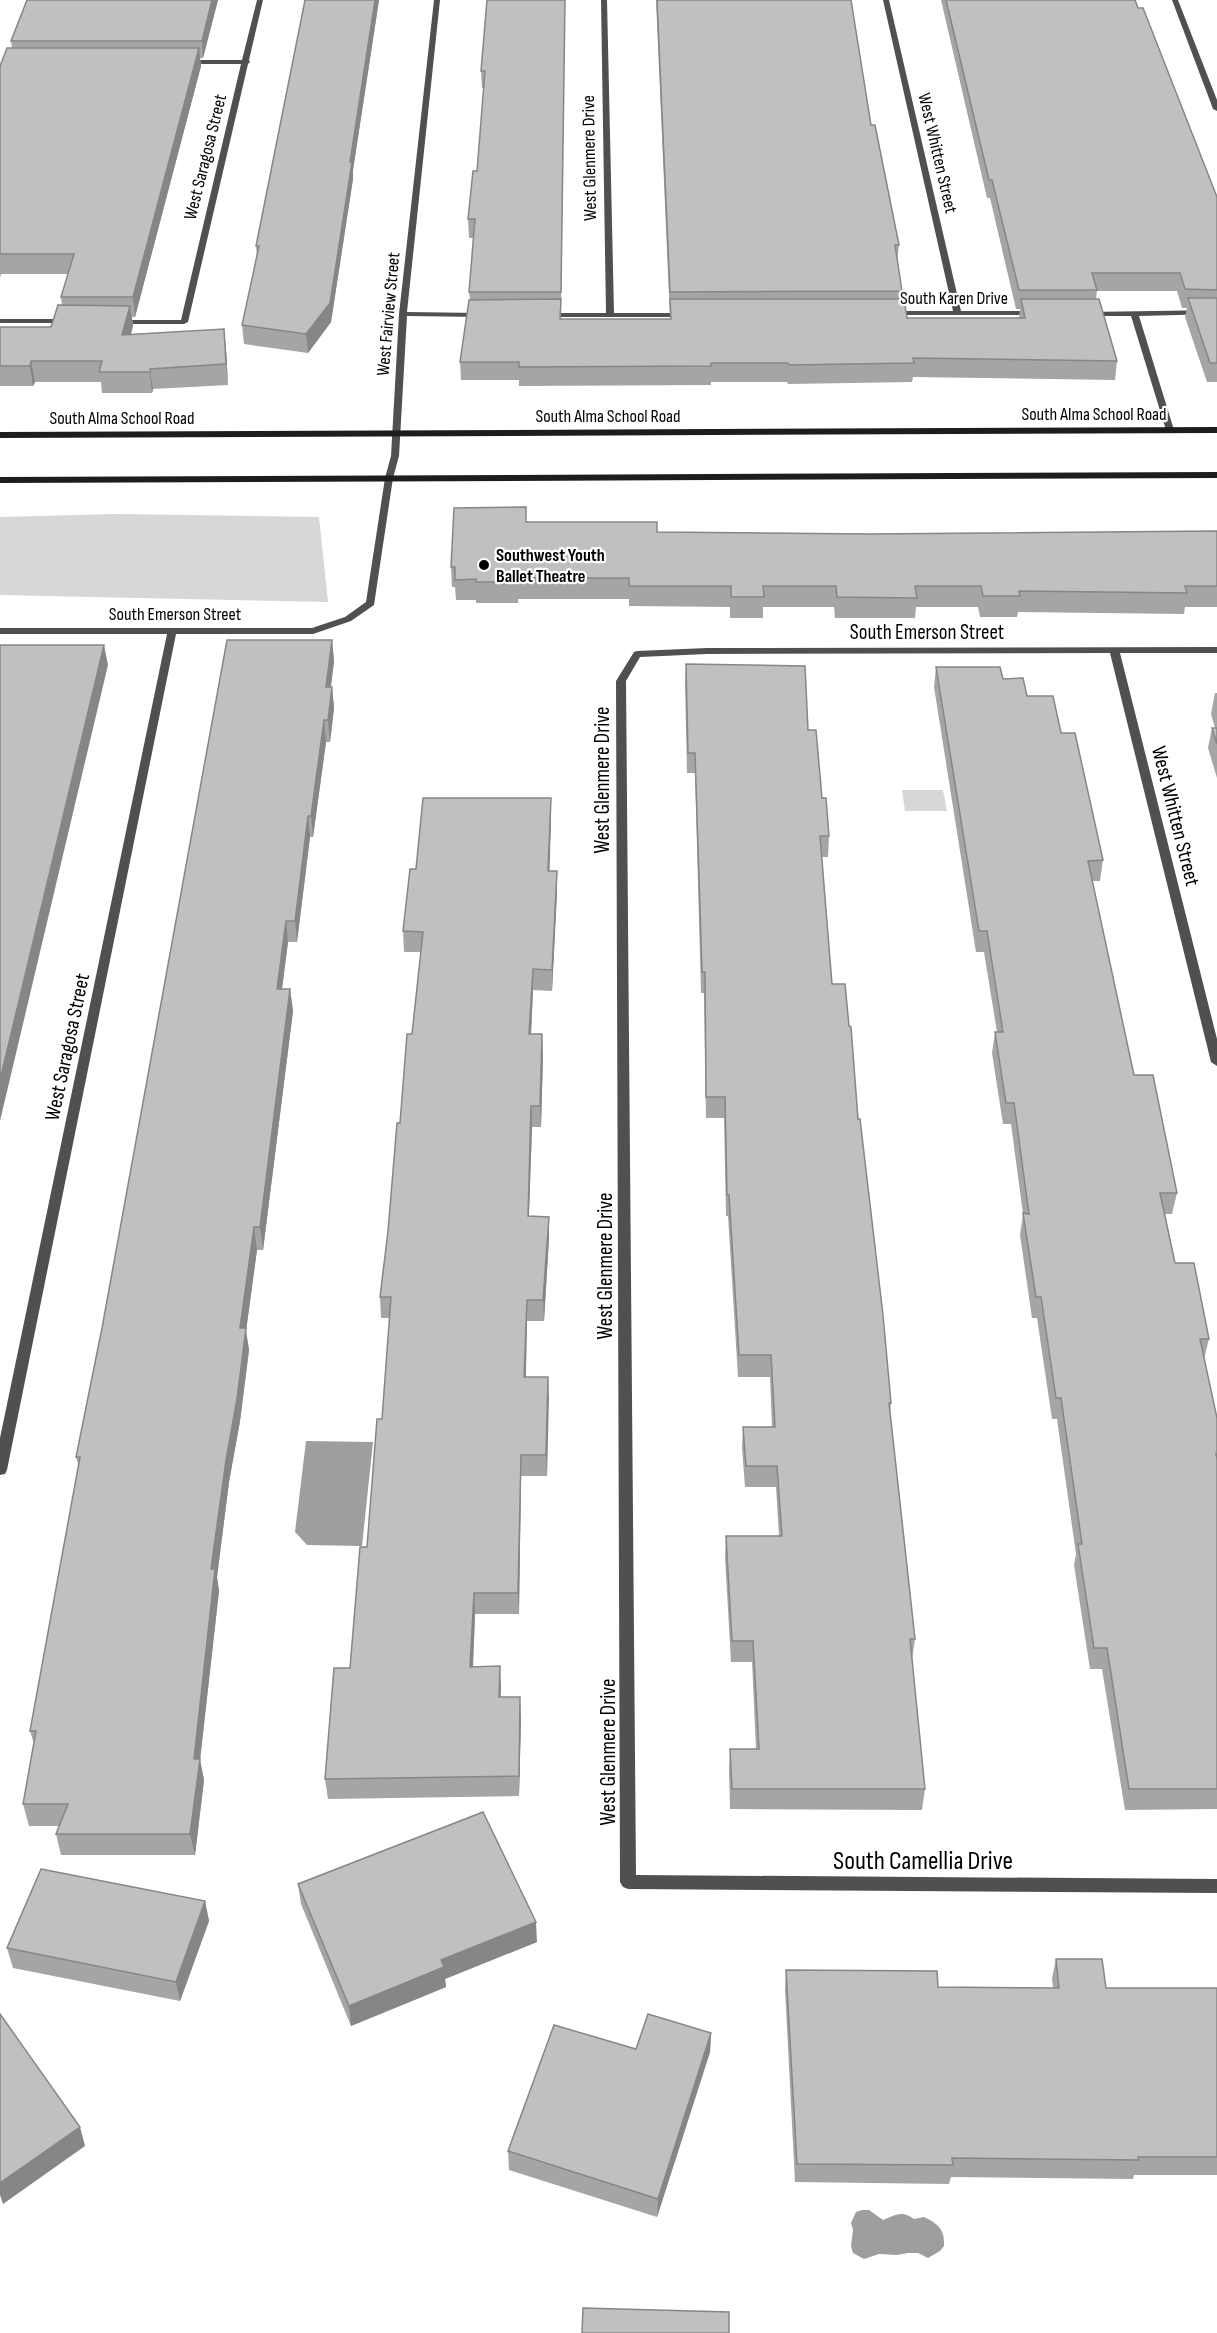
<svg xmlns="http://www.w3.org/2000/svg" width="1217" height="2333" font-family="'Sofia Sans Condensed',sans-serif">
	<rect width="100%" height="100%" fill="#fff"/>
	<g fill="#d7d7d7">
		<path d="M 115,514 L 319,517 L 328,602 L 0,595 L 0,517 Z"/>
		<path d="M 902,790 L 943,790 L 947,811 L 905,811 Z"/>
	</g>
	<g fill="#9e9e9e">
		<path d="M 306,1441 L 373,1442 L 362,1546 L 307,1545 L 295,1532 Z"/>
		<path d="M 862,2210 L 869,2210 L 883,2220 C 896,2215 902,2210 914,2219 L 924,2217 C 938,2224 945,2229 944,2246 L 940,2251 L 928,2258 L 918,2253 L 908,2253 L 897,2255 L 879,2254 L 864,2259 L 853,2253 L 851,2246 L 853,2230 L 851,2223 L 856,2212 Z"/>
	</g>
	<g fill="none" stroke-linecap="round" stroke-linejoin="round">
		<g fill="#505050" fill-rule="evenodd">
			<path d="M 257,0 L 263,0 L 249,60 L 250,62 L 248,64 L 188,322 L 184,324 L 115,324 L 115,320 L 181,320 L 241,64 L 185,64 L 182,62 L 185,60 L 242,60 Z"/>
			<path d="M 434,0 L 440,0 L 407,312 L 481,313 L 485,315 L 481,317 L 407,316 L 399,456 L 393,478 L 374,605 L 351,621 L 313,634 L 176,634 L 7,1470 L 5,1474 L 0,1475 L 0,1438 L 167,634 L 0,634 L 0,628 L 312,628 L 345,617 L 366,602 L 385,478 L 391,456 L 399,314 Z"/>
			<path d="M 601,0 L 607,0 L 614,313 L 688,313 L 688,317 L 546,317 L 542,315 L 546,313 L 606,313 Z"/>
			<path d="M 883,0 L 889,0 L 961,311 L 1039,311 L 1039,315 L 891,315 L 887,313 L 891,311 L 953,311 Z"/>
			<path d="M 1172,0 L 1178,0 L 1217,100 L 1217,111 L 1213,109 Z"/>
			<path d="M 1217,310 L 1217,314 L 1139,316 L 1174,430 L 1170,433 L 1166,430 L 1131,316 L 1089,316 L 1085,314 L 1089,312 Z"/>
			<path d="M 0,319 L 68,319 L 72,321 L 68,323 L 0,323 Z"/>
			<path d="M 1217,647 L 1217,653 L 1120,653 L 1217,1039 L 1217,1066 L 1211,1062 L 1110,653 L 707,654 L 640,657 L 626,681 L 636,1875 L 1217,1879 L 1217,1893 L 628,1889 L 623,1887 L 620,1882 L 616,681 L 634,652 L 637,651 L 707,648 Z"/>
		</g>
		<g fill="#1d1d1d" fill-rule="evenodd">
			<path d="M 1217,427 L 1217,433 L 0,438 L 0,432 Z"/>
			<path d="M 1217,472 L 1217,478 L 0,483 L 0,477 Z"/>
		</g>
	</g>
	<g fill="#a5a5a5">
		<path d="M 27,0 L 218,0 L 203,58 L 200,58 L 201,66 L 135,317 L 132,317 L 133,326 L 131,334 L 226,349 L 228,385 L 153,389 L 152,393 L 102,393 L 101,382 L 35,382 L 33,386 L 0,386 L 0,327 L 51,327 L 62,305 L 61,297 L 68,274 L 1,274 L 0,278 L 0,66 L 12,48 L 11,41 Z"/>
		<path d="M 305,0 L 379,0 L 353,170 L 353,179 L 331,322 L 308,353 L 244,344 L 242,325 L 257,256 L 256,246 Z"/>
		<path d="M 565,0 L 561,319 L 670,319 L 656,0 L 851,0 L 871,125 L 899,245 L 897,261 L 902,291 L 902,299 L 907,318 L 1019,318 L 1020,309 L 1016,309 L 990,198 L 987,198 L 941,0 L 1135,0 L 1217,197 L 1217,382 L 1207,382 L 1185,317 L 1187,308 L 1182,308 L 1177,291 L 1097,291 L 1096,299 L 1117,361 L 1115,380 L 913,377 L 912,382 L 788,384 L 787,382 L 711,382 L 711,385 L 519,386 L 519,380 L 461,380 L 460,362 L 470,300 L 469,292 L 474,238 L 469,238 L 468,219 L 477,171 L 484,88 L 482,88 L 481,71 Z"/>
		<path d="M 526,507 L 526,522 L 657,532 L 869,534 L 1217,531 L 1217,607 L 1185,607 L 1184,614 L 1018,612 L 1017,617 L 980,617 L 978,607 L 916,607 L 915,618 L 835,618 L 834,607 L 763,607 L 763,618 L 730,618 L 730,607 L 629,606 L 629,599 L 518,599 L 518,603 L 476,603 L 476,600 L 456,600 L 455,587 L 452,587 L 451,567 Z"/>
		<path d="M 332,640 L 334,661 L 331,687 L 332,687 L 334,708 L 330,742 L 326,742 L 313,837 L 310,837 L 297,942 L 288,942 L 282,989 L 290,989 L 293,1011 L 263,1250 L 257,1250 L 246,1331 L 249,1350 L 240,1421 L 229,1482 L 217,1577 L 219,1591 L 200,1760 L 204,1780 L 195,1855 L 61,1855 L 56,1834 L 59,1826 L 29,1826 L 23,1804 L 34,1744 L 30,1731 L 79,1467 L 76,1457 Z"/>
		<path d="M 686,664 L 808,730 L 822,798 L 829,836 L 828,857 L 822,857 L 832,984 L 858,1119 L 891,1403 L 890,1414 L 915,1639 L 912,1660 L 925,1789 L 922,1810 L 730,1809 L 729,1770 L 730,1749 L 756,1749 L 752,1662 L 731,1662 L 725,1557 L 726,1536 L 779,1536 L 776,1487 L 745,1487 L 742,1448 L 743,1427 L 772,1427 L 770,1377 L 738,1377 L 728,1216 L 726,1216 L 724,1118 L 706,1118 L 704,993 L 701,993 L 695,773 L 687,773 L 685,684 Z"/>
		<path d="M 936,667 L 1003,679 L 1027,696 L 1061,733 L 1103,860 L 1100,881 L 1092,881 L 1134,1075 L 1177,1193 L 1172,1214 L 1165,1214 L 1175,1263 L 1209,1339 L 1204,1359 L 1217,1418 L 1217,1809 L 1125,1810 L 1102,1669 L 1090,1669 L 1074,1565 L 1076,1554 L 1057,1419 L 1052,1419 L 1037,1318 L 1032,1318 L 1020,1235 L 1023,1214 L 1011,1124 L 1003,1124 L 992,1053 L 995,1032 L 997,1032 L 984,952 L 976,952 L 934,687 Z"/>
		<path d="M 1215,693 L 1217,693 L 1217,778 L 1208,748 L 1212,728 L 1215,728 L 1211,714 Z"/>
		<path d="M 551,819 L 549,871 L 557,871 L 557,892 L 552,991 L 533,990 L 531,1034 L 543,1055 L 541,1127 L 532,1127 L 529,1216 L 549,1238 L 544,1321 L 527,1321 L 526,1377 L 548,1377 L 547,1476 L 521,1476 L 519,1614 L 475,1614 L 473,1667 L 501,1687 L 500,1697 L 521,1718 L 519,1796 L 328,1799 L 325,1779 L 350,1668 L 367,1547 L 382,1419 L 390,1318 L 381,1318 L 380,1297 L 388,1231 L 400,1123 L 412,1034 L 421,952 L 404,952 L 403,931 L 416,869 Z"/>
		<path d="M 298,1884 L 537,1942 L 445,1979 L 446,1987 L 351,2026 L 301,1904 Z"/>
		<path d="M 205,1901 L 209,1921 L 180,2001 L 13,1968 L 7,1948 Z"/>
		<path d="M 1056,1959 L 1106,1988 L 1217,1988 L 1217,2175 L 1134,2175 L 1133,2179 L 951,2177 L 949,2184 L 795,2182 L 785,1989 L 786,1970 L 938,1987 L 1053,1988 L 1052,1978 Z"/>
		<path d="M 711,2033 L 710,2052 L 657,2217 L 509,2170 L 508,2151 L 636,2049 Z"/>
	</g>
	<g fill="#868686">
		<path d="M 212,0 L 218,0 L 203,58 L 202,41 Z"/>
		<path d="M 375,0 L 379,0 L 353,170 L 353,179 L 331,322 L 308,353 L 306,334 L 350,162 Z"/>
		<path d="M 199,48 L 201,66 L 135,317 L 133,297 Z"/>
		<path d="M 130,306 L 133,326 L 125,355 L 122,335 Z"/>
		<path d="M 224,329 L 226,349 L 228,385 L 226,364 Z"/>
		<path d="M 31,361 L 35,382 L 33,386 L 30,366 Z"/>
		<path d="M 150,369 L 153,389 L 152,393 L 150,372 Z"/>
		<path d="M 332,640 L 334,661 L 328,708 L 326,687 Z"/>
		<path d="M 104,645 L 108,665 L 0,1121 L 0,1080 Z"/>
		<path d="M 332,687 L 334,708 L 330,742 L 328,720 Z"/>
		<path d="M 324,720 L 326,742 L 313,837 L 311,816 Z"/>
		<path d="M 551,798 L 551,819 L 549,891 L 548,871 Z"/>
		<path d="M 308,816 L 310,837 L 297,942 L 295,921 Z"/>
		<path d="M 557,871 L 557,892 L 552,991 L 552,970 Z"/>
		<path d="M 286,921 L 288,942 L 279,1011 L 277,989 Z"/>
		<path d="M 533,969 L 533,990 L 530,1055 L 529,1034 Z"/>
		<path d="M 290,989 L 293,1011 L 263,1250 L 260,1227 Z"/>
		<path d="M 542,1034 L 543,1055 L 541,1127 L 540,1106 Z"/>
		<path d="M 531,1106 L 532,1127 L 528,1238 L 528,1216 Z"/>
		<path d="M 549,1217 L 549,1238 L 544,1321 L 543,1300 Z"/>
		<path d="M 254,1227 L 257,1250 L 246,1331 L 249,1350 L 240,1421 L 229,1482 L 217,1577 L 219,1591 L 200,1760 L 204,1780 L 195,1855 L 190,1834 L 194,1759 L 211,1569 L 240,1328 Z"/>
		<path d="M 527,1300 L 527,1321 L 525,1399 L 524,1377 Z"/>
		<path d="M 548,1377 L 549,1399 L 547,1476 L 546,1455 Z"/>
		<path d="M 521,1455 L 521,1476 L 519,1614 L 518,1593 Z"/>
		<path d="M 474,1593 L 475,1614 L 472,1687 L 470,1667 Z"/>
		<path d="M 500,1666 L 501,1687 L 500,1718 L 499,1697 Z"/>
		<path d="M 520,1697 L 521,1718 L 519,1796 L 519,1776 Z"/>
		<path d="M 205,1901 L 209,1921 L 180,2001 L 176,1982 Z"/>
		<path d="M 536,1922 L 537,1942 L 445,1979 L 446,1987 L 351,2026 L 349,2006 L 441,1960 Z"/>
		<path d="M 711,2033 L 710,2052 L 657,2217 L 658,2199 Z"/>
		<path d="M 80,2127 L 85,2146 L 3,2204 L 0,2195 L 0,2183 Z"/>
	</g>
	<g fill="#c0c0c0" stroke="#868686" stroke-width="1.5">
		<path d="M 27,0 L 212,0 L 202,41 L 11,41 Z"/>
		<path d="M 305,0 L 375,0 L 350,162 L 352,162 L 330,303 L 306,334 L 242,325 L 259,246 L 256,246 Z"/>
		<path d="M 487,0 L 565,0 L 561,292 L 469,292 L 475,219 L 468,219 L 473,171 L 477,171 L 485,71 L 481,71 Z"/>
		<path d="M 657,0 L 851,0 L 871,125 L 875,125 L 899,245 L 895,245 L 902,291 L 670,292 Z"/>
		<path d="M 946,0 L 1135,0 L 1138,8 L 1143,8 L 1217,197 L 1217,290 L 1185,289 L 1180,273 L 1092,273 L 1097,290 L 1019,290 L 992,180 L 989,180 Z"/>
		<path d="M 7,48 L 199,48 L 133,297 L 61,297 L 74,254 L 0,254 L 0,66 Z"/>
		<path d="M 1188,298 L 1217,298 L 1217,363 L 1210,363 Z"/>
		<path d="M 561,299 L 560,319 L 671,319 L 670,299 L 904,299 L 907,318 L 1025,318 L 1021,299 L 1099,299 L 1117,361 L 913,358 L 914,363 L 789,365 L 788,363 L 711,363 L 711,366 L 519,367 L 519,362 L 460,362 L 469,300 Z"/>
		<path d="M 58,305 L 130,306 L 122,335 L 224,329 L 226,364 L 150,369 L 150,372 L 99,372 L 102,361 L 31,361 L 30,366 L 0,366 L 0,327 L 51,327 Z"/>
		<path d="M 526,507 L 526,522 L 657,522 L 657,532 L 869,534 L 1217,531 L 1217,586 L 1185,586 L 1187,593 L 1019,591 L 1020,596 L 983,596 L 981,586 L 915,586 L 917,598 L 837,597 L 836,586 L 763,586 L 764,597 L 731,597 L 731,586 L 629,586 L 629,578 L 518,578 L 518,582 L 476,582 L 476,579 L 455,580 L 455,567 L 451,567 L 454,508 Z"/>
		<path d="M 227,640 L 332,640 L 326,687 L 332,687 L 328,720 L 324,720 L 311,816 L 308,816 L 295,921 L 286,921 L 277,989 L 290,989 L 260,1227 L 254,1227 L 240,1328 L 246,1328 L 237,1399 L 226,1460 L 211,1569 L 215,1569 L 194,1759 L 200,1759 L 190,1834 L 56,1834 L 68,1804 L 23,1804 L 36,1731 L 30,1731 L 80,1457 L 76,1457 L 102,1328 Z"/>
		<path d="M 0,645 L 104,645 L 0,1080 Z"/>
		<path d="M 686,664 L 805,666 L 808,730 L 816,730 L 822,798 L 826,798 L 829,836 L 820,836 L 832,984 L 845,984 L 849,1026 L 851,1027 L 858,1119 L 860,1119 L 883,1315 L 891,1403 L 889,1403 L 915,1639 L 910,1639 L 925,1789 L 732,1789 L 730,1749 L 759,1749 L 753,1641 L 732,1641 L 726,1536 L 782,1536 L 777,1466 L 746,1466 L 743,1427 L 775,1427 L 771,1355 L 739,1355 L 729,1195 L 727,1195 L 725,1097 L 706,1097 L 705,972 L 702,972 L 695,753 L 688,753 Z"/>
		<path d="M 936,667 L 1000,667 L 1003,679 L 1023,678 L 1027,696 L 1053,696 L 1061,733 L 1075,733 L 1103,860 L 1088,861 L 1134,1075 L 1153,1075 L 1177,1193 L 1160,1193 L 1175,1263 L 1194,1263 L 1209,1339 L 1200,1339 L 1217,1418 L 1217,1454 L 1216,1454 L 1217,1459 L 1217,1789 L 1129,1789 L 1107,1648 L 1094,1648 L 1078,1544 L 1082,1544 L 1061,1398 L 1056,1398 L 1041,1297 L 1036,1297 L 1023,1213 L 1029,1214 L 1014,1103 L 1006,1103 L 995,1032 L 1003,1032 L 987,931 L 979,931 Z"/>
		<path d="M 1212,728 L 1217,728 L 1217,744 Z"/>
		<path d="M 423,798 L 551,798 L 548,871 L 557,871 L 552,970 L 533,969 L 529,1034 L 542,1034 L 540,1106 L 531,1106 L 528,1216 L 549,1217 L 543,1300 L 527,1300 L 524,1377 L 548,1377 L 546,1455 L 521,1455 L 518,1593 L 474,1593 L 470,1667 L 500,1666 L 499,1697 L 520,1697 L 519,1776 L 325,1779 L 334,1668 L 350,1668 L 360,1547 L 367,1547 L 377,1419 L 382,1419 L 391,1297 L 380,1297 L 388,1231 L 397,1123 L 400,1123 L 407,1034 L 412,1034 L 423,932 L 403,931 L 410,869 L 416,869 Z"/>
		<path d="M 483,1812 L 536,1922 L 441,1960 L 444,1967 L 349,2006 L 298,1884 Z"/>
		<path d="M 41,1869 L 205,1901 L 176,1982 L 7,1948 Z"/>
		<path d="M 1056,1959 L 1102,1959 L 1106,1988 L 1217,1988 L 1217,2157 L 1138,2157 L 1139,2160 L 952,2158 L 953,2165 L 797,2164 L 786,1970 L 937,1971 L 938,1987 L 1059,1988 Z"/>
		<path d="M 0,2014 L 80,2127 L 0,2183 Z"/>
		<path d="M 648,2014 L 711,2033 L 658,2199 L 508,2151 L 554,2025 L 636,2049 Z"/>
		<path d="M 583,2308 L 729,2312 L 729,2333 L 582,2333 Z"/>
	</g>
	<circle fill="#000" stroke="#fff" stroke-width="2" cx="484" cy="565" r="6"/>
	<g text-anchor="middle" stroke-width="4.5" stroke-linejoin="round" paint-order="stroke">
		<g font-size="18" fill="#000" stroke="#fff">
			<text transform="translate(938 153) rotate(77)" y="6">West Whitten Street</text>
			<text transform="translate(205 157) rotate(-76)" y="6">West Saragosa Street</text>
			<text transform="translate(589 158) rotate(-91)" y="6">West Glenmere Drive</text>
			<text x="954" y="304">South Karen Drive</text>
			<text transform="translate(388 314) rotate(-85)" y="6">West Fairview Street</text>
			<text x="1094" y="420">South Alma School Road</text>
			<text x="608" y="422">South Alma School Road</text>
			<text x="122" y="424">South Alma School Road</text>
			<text x="175" y="620">South Emerson Street</text>
		</g>
		<g font-size="18" font-weight="bold" fill="#000" stroke="#fff" text-anchor="start">
			<text x="496" y="561">Southwest Youth<tspan x="496" dy="21">Ballet Theatre</tspan></text>
		</g>
		<g font-size="21" fill="#000" stroke="#fff">
			<text x="927" y="639">South Emerson Street</text>
			<text transform="translate(602 780) rotate(-90)" y="7">West Glenmere Drive</text>
			<text transform="translate(1176 816) rotate(76)" y="7">West Whitten Street</text>
			<text transform="translate(67 1047) rotate(-78)" y="7">West Saragosa Street</text>
			<text transform="translate(605 1266) rotate(-90)" y="7">West Glenmere Drive</text>
			<text transform="translate(608 1752) rotate(-90)" y="7">West Glenmere Drive</text>
		</g>
		<g font-size="26" fill="#000" stroke="#fff">
			<text x="923" y="1869">South Camellia Drive</text>
		</g>
	</g>
</svg>
